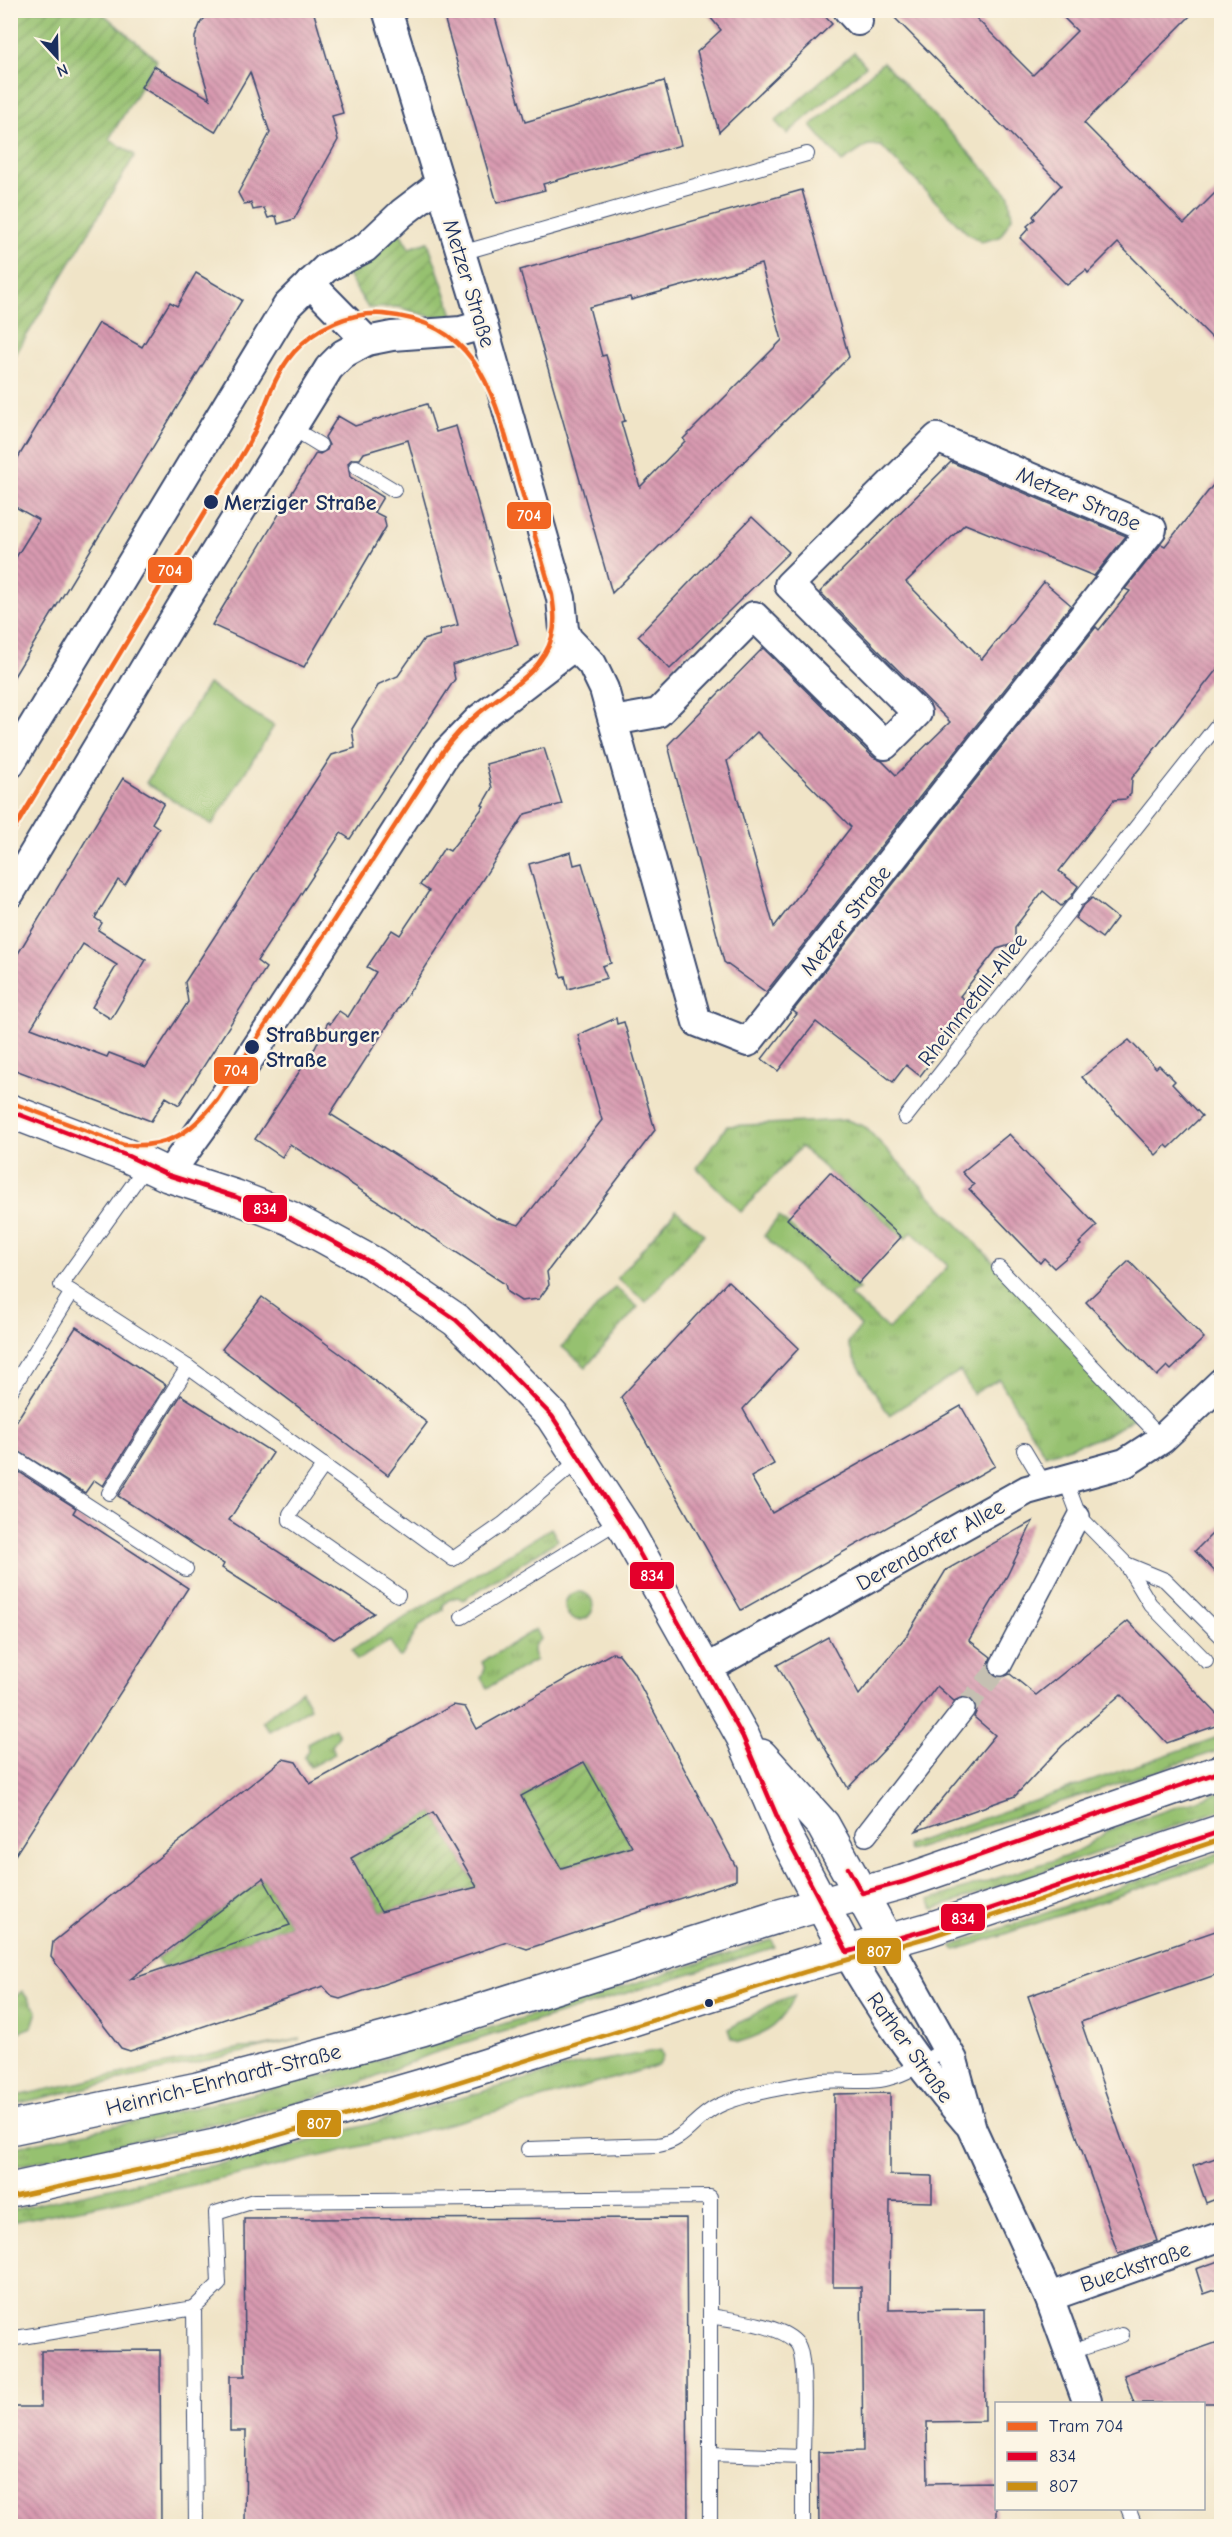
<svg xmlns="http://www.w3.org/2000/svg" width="1232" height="2537" font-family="'Comic Neue',sans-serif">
	<defs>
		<pattern id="grass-tufts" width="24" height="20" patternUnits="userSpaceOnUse" patternTransform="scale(1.5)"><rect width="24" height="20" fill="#96c16f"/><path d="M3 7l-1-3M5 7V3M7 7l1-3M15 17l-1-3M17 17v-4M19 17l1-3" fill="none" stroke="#7a9d5e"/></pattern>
		<pattern id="park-crowns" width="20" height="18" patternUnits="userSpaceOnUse" patternTransform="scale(1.5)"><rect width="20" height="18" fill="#96c16f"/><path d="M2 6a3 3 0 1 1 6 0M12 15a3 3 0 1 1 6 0" fill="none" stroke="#7a9d5e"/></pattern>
		<pattern id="garden-furrows" width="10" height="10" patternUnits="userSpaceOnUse" patternTransform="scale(1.5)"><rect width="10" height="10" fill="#96c16f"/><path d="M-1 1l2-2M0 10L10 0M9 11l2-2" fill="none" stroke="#7a9d5e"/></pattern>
		<pattern id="building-back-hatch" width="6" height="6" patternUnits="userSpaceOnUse" patternTransform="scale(1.5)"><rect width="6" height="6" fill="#d89ab0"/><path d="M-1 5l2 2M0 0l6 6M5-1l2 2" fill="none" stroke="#ae7e92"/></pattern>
	</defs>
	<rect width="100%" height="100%" fill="#fcf5e5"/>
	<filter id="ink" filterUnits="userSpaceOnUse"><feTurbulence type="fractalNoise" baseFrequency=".0167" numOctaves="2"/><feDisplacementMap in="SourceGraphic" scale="12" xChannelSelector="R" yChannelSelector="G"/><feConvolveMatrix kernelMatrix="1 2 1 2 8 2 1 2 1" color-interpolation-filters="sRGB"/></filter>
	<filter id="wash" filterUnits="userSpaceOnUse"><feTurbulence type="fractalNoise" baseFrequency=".008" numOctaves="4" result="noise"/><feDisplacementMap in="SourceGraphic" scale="24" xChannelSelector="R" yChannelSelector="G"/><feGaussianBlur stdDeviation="1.35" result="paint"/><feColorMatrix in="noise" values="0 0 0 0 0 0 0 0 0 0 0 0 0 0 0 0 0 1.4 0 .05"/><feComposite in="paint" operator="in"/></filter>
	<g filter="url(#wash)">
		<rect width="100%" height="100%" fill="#f0e4c7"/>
		<g fill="url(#grass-tufts)" stroke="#587866" stroke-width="1.5">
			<path d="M 847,1120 L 865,1127 L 1139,1415 L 1105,1436 L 1045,1455 L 999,1379 L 973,1394 L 960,1371 L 889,1415 L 854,1359 L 848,1343 L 861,1326 L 764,1236 L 779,1216 L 859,1289 L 850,1295 L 888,1329 L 948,1266 L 912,1232 L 905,1239 L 801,1147 L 741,1212 L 697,1168 L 727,1126 Z"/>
			<path d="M 676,1210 L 704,1234 L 646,1302 L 617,1278 Z"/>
			<path d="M 615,1287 L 638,1307 L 586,1367 L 562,1347 Z"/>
			<path d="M 551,1528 L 558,1540 L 463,1600 L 458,1597 C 451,1599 442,1601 443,1610 L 420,1625 L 402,1656 L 399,1657 L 390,1641 L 357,1660 L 352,1650 Z"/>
			<circle cx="579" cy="1606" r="14"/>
			<path d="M 536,1629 L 541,1639 C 532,1645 531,1651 536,1660 L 487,1688 L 481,1678 L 485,1669 L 482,1662 Z"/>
			<path d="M 302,1690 L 310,1708 L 269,1731 L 262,1721 Z"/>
			<path d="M 335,1728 L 339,1736 L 332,1745 L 335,1754 L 310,1767 L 304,1757 L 308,1751 L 307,1743 Z"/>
			<path d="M 1221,1736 L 1221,1750 L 909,1851 L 907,1845 Z"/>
			<path d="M 1221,1792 L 1221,1810 L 934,1909 L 929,1900 L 1067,1856 L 1086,1846 L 1111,1829 Z"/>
			<path d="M 1221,1852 L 1221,1860 L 1200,1868 L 960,1949 L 955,1950 L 951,1946 Z"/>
			<path d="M 772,1940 L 775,1947 L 431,2054 L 354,2085 L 296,2103 L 183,2131 L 11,2167 L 11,2148 C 123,2125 236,2100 347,2069 C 490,2030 631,1984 772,1940 Z"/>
			<path d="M 22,1991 L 37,2011 L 32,2027 L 11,2035 L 11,2000 Z"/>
			<path d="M 795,1995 C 782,2025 769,2033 739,2042 L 731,2038 L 728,2029 L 778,2001 Z"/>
			<path d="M 300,2039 L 11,2105 L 11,2097 L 241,2048 L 261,2047 Z"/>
			<path d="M 661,2050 L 663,2057 L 659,2065 C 446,2129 229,2181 11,2222 L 11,2210 L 268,2153 L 576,2065 Z"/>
		</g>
		<g fill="url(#park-crowns)" stroke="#587866" stroke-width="1.5">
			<path d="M 854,52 L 866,66 L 787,134 L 775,121 Z"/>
			<path d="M 883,62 L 1009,195 L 1012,217 L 1000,237 L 981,242 L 966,232 L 881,146 L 868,145 L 842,162 L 811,126 Z"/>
		</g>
		<g fill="url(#garden-furrows)" stroke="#587866" stroke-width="1.5">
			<path d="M 11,10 L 100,11 L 157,60 L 109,139 L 135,155 L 11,362 Z"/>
			<path d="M 399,231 L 409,248 L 428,242 L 455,321 L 432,317 L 398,307 L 368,308 L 345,271 Z"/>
			<path d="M 584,1762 L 632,1847 L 561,1868 L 521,1796 Z"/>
			<path d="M 433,1812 L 477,1887 L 381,1912 L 351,1858 Z"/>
			<path d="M 263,1878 L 290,1925 L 164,1968 L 157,1959 Z"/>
		</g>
		<path fill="#96c16f" stroke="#587866" stroke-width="1.5" d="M 208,684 L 274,726 L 212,825 L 146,783 Z"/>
		<g id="blocks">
			<g fill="url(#building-back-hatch)" fill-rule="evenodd">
				<path d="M 213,10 L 313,10 L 343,113 L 332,116 L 338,140 L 294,219 L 278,224 L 276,216 L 268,218 L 264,208 L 253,210 L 251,203 L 244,204 L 238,193 L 270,133 L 250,72 L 215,132 L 141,87 L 154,66 L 210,99 L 195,48 L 195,37 L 201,22 Z"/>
				<path d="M 442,10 L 493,10 L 525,122 L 664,81 L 681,145 L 543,184 L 545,190 L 497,203 Z"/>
				<path d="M 704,10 L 819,10 L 832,24 L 719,132 L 697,52 L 721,30 Z"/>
				<path d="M 887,10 L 968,10 L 1033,75 L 1077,31 L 1056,10 L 1196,10 L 1084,123 L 1184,224 L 1221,187 L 1221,347 L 1118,243 L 1088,273 L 1086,270 L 1067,285 L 1020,238 L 1029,228 L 1027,226 L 1035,219 L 1033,216 L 1061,185 Z"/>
				<path d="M 802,190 L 849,357 L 612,593 L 520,270 ZM 761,264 L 782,340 L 683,439 L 685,441 L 640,487 L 621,422 L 625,421 L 606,355 L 602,356 L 589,307 L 630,297 L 631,300 Z"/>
				<path d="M 196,273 L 242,300 L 10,683 L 10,567 L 39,520 L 10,504 L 10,471 L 99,323 L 142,347 L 170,302 L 177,306 Z"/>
				<path d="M 427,404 L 436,432 L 456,426 L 518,645 L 452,665 L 455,679 L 350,839 L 341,833 L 257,961 L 266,968 L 179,1105 L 166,1097 L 151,1121 L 10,1068 L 10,967 L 123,778 L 164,803 L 152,823 L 159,828 L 140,860 L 125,885 L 118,880 L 95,918 L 102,923 L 98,930 L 146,960 L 111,1019 L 92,1007 L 117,965 L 83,944 L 31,1028 L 107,1057 L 109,1053 L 146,1067 L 188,1002 L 185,982 L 332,755 L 355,748 L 352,729 L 379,684 L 398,676 L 423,640 L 440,635 L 439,630 L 458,625 L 408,440 L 364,453 L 360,459 L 352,459 L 348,463 L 350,477 L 383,497 L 374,512 L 384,517 L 386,527 L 304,667 L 212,625 L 316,453 L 320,454 L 327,450 L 329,445 L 325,437 L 338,416 L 355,426 Z"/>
				<path d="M 951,462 L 1126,536 L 1094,576 L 965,524 L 906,582 L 982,659 L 1044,582 L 1071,605 L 766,992 L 724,962 L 668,745 L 763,648 L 873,757 L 882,761 L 896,775 L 950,722 L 820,592 ZM 757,732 L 851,827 L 774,927 L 727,761 Z"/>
				<path d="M 1221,475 L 1221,664 L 1132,778 L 1131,794 L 1125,799 L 1114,800 L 1059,871 L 1078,886 L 1071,897 L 1061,906 L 1043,891 L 1015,927 L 1015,941 L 1013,944 L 997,949 L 960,996 L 974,1006 L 920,1076 L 906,1065 L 893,1082 L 816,1022 L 778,1071 L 762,1059 L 797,1014 L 793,1011 L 1096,627 L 1099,630 L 1130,591 L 1125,589 L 1161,544 L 1165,546 Z"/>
				<path d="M 752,517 L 789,552 L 670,669 L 638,636 Z"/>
				<path d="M 544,748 L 562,804 L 525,814 L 330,1114 L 496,1218 L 519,1225 L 602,1120 L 578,1035 L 616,1018 L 617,1024 L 624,1022 L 655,1130 L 547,1272 L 549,1285 L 539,1299 L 521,1301 L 507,1292 L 505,1284 L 290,1144 L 282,1157 L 255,1139 L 315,1048 L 328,1022 L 330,1024 L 339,1011 L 348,1017 L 376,972 L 367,967 L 392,930 L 400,935 L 416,911 L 429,891 L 420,885 L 444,848 L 450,851 L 484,806 L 482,805 L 492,788 L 486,764 Z"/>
				<path d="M 571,852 L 574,865 L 582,863 L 611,963 L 602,966 L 607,978 L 568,989 L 565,976 L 561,977 L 529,864 Z"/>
				<path d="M 1092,898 L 1117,918 L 1102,938 L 1075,918 L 1082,907 Z"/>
				<path d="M 1129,1040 L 1156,1068 L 1159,1065 L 1175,1081 L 1172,1084 L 1202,1116 L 1169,1148 L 1166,1145 L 1156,1155 L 1082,1077 Z"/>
				<path d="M 1009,1134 L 1097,1226 L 1079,1243 L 1081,1245 L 1054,1268 L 1044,1258 L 1040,1263 L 969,1189 L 974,1185 L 962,1172 Z"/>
				<path d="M 830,1172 L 901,1237 L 858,1284 L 787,1219 Z"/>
				<path d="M 1129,1261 L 1204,1338 L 1171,1370 L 1167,1366 L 1157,1376 L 1086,1302 Z"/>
				<path d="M 728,1281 L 799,1348 L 743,1409 L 774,1464 L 751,1477 L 772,1513 L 961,1406 L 995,1466 L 741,1610 L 621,1397 Z"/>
				<path d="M 262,1297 L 346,1358 L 427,1423 L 388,1475 L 222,1349 Z"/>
				<path d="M 76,1327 L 166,1385 L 103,1486 L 94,1480 L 85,1493 L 10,1446 L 10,1431 Z"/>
				<path d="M 181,1395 L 273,1453 L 229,1520 L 374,1613 L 334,1639 L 222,1568 L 224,1564 L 118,1496 Z"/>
				<path d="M 10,1466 L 76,1508 L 73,1513 L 188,1588 L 10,1863 Z"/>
				<path d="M 1033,1521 L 1007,1576 L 969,1640 L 991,1657 L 988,1665 L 991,1672 L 1001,1678 L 1010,1674 L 1036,1695 L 1128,1621 L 1221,1718 L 1221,1724 L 1167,1743 L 1121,1694 L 1062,1746 L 1015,1796 L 916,1831 L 995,1735 L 974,1717 L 977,1710 L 972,1699 L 965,1696 L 954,1701 L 937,1686 L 903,1730 L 848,1788 L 777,1665 L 828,1637 L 859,1695 L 907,1635 L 946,1570 Z"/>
				<path d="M 1221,1525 L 1221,1578 L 1195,1551 Z"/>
				<path d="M 612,1653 L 619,1654 L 633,1672 L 736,1867 L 736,1880 L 527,1949 L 507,1942 L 340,1999 L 333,1997 L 323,1986 L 130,2051 L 121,2048 L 51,1957 L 53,1942 L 283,1759 L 296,1762 L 310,1784 L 453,1705 L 465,1707 L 477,1729 ZM 584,1762 L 632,1847 L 561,1868 L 521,1796 ZM 433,1812 L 477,1887 L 381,1912 L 351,1858 ZM 263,1878 L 290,1925 L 129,1980 Z"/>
				<path d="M 1221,1929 L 1221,1973 L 1081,2022 L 1157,2241 L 1118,2254 L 1028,1996 Z"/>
				<path d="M 890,2093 L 890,2175 L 932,2176 L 932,2202 L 890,2201 L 889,2310 L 984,2309 L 985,2421 L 927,2422 L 928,2483 L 996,2482 L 996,2526 L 819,2526 L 818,2452 L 863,2451 L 861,2287 L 833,2287 L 834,2094 Z"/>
				<path d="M 1221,2156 L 1221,2197 L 1206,2203 L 1193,2166 Z"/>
				<path d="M 686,2218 L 688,2526 L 245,2526 L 246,2431 L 230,2431 L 230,2376 L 245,2376 L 244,2219 Z"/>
				<path d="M 1221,2260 L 1221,2288 L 1204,2294 L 1196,2269 Z"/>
				<path d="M 1221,2341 L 1221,2403 L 1134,2403 L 1124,2375 Z"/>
				<path d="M 160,2350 L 161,2526 L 10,2526 L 10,2407 L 41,2407 L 41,2351 Z"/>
			</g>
		</g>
	</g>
	<g filter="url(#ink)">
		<use href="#blocks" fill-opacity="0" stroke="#3b4a6e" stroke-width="1.5"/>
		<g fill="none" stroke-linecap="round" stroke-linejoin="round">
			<path stroke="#c5c0b2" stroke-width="21" stroke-dasharray="21 10" stroke-linecap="butt" d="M 964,1709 L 1001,1665"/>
			<defs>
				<g id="service">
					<path d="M 461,253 L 807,154"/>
					<path d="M 292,428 L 320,445"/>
					<path d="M 356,467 L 394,490"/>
					<path d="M 1080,898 L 1222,719"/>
					<path d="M 905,1118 L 1073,906"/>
					<path d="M 147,1165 L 61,1285 L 188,1367 L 453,1559 L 503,1524 L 580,1459"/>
					<path d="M 999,1268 L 1162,1439"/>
					<path d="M 10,1392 L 72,1292"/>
					<path d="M 1024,1450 L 1045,1485"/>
					<path d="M 10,1455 L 186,1569"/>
					<path d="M 324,1465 L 290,1514 L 290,1520 L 398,1595"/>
					<path d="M 1065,1479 L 1079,1516 L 1126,1564 L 1150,1604 L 1206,1661"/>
					<path d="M 109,1493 L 188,1367"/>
					<path d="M 1126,1564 L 1165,1580 L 1222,1637"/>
					<path d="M 462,1617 L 620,1520"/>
					<path d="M 528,2149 L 658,2145 C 687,2140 693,2118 718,2106 C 743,2094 793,2085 821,2081 C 843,2079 868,2084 889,2078 C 910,2073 928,2059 946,2048"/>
					<path d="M 194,2308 L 219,2284 L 216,2213 L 254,2201 L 710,2197 L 710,2526"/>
					<path d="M 710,2316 C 733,2320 785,2325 798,2345 C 807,2360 803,2436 803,2457"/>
					<path d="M 10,2339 L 194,2308 L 196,2526"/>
					<path d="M 1071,2352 L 1122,2335"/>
					<path d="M 710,2454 L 803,2457 L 803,2526"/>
					<path d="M 1128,2508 L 1135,2526"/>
				</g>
				<g id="pedestrian">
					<path d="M 1001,1665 L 1079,1516"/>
					<path d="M 866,1835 L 964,1709"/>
				</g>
				<g id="minor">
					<path d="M 387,10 L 483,325 L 561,598 L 564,630 L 568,639 L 592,664 L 604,689 L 697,1022 L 748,1042 L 1152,529 L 937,438 L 789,585 L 917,713 L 885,745 L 754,616 L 658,713 L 613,721"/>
					<path d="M 848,10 L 858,21"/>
					<path d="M 310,283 L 367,341"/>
					<path d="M 10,764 L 287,306 L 326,268 L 365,248 L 402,213 L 440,184"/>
					<path d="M 10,893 L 183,604 L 329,368 L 343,354 L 367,341 L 392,336 L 461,331 L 483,325"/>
					<path d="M 168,1175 L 216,1109 L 301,980 L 446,753 L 479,719 L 573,647"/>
					<path d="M 706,1669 L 1027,1490 L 1125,1463 L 1162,1439 L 1222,1382"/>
					<path d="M 887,1941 L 953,2060 L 972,2129 L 1049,2297 L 1087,2401"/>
					<path d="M 847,1952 C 882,2014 921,2069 967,2122"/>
					<path d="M 1049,2297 L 1222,2236"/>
				</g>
				<g id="tertiary">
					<path d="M 10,1111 L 128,1156 L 168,1175 L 236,1197 L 290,1218 L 374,1264 L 456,1320 L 501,1364 L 552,1416 L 627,1531 L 743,1737 L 785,1835 L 847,1952"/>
					<path d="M 761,1756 L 823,1825 L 887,1941"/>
				</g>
				<g id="primary">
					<path d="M 10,2128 L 198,2089 L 422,2029 L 776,1917 L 903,1882 L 1222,1771"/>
					<path d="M 10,2190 L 215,2146 L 428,2084 L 803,1965 L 927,1930 L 1222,1831"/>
				</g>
			</defs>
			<use href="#service" stroke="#3b4a6e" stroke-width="16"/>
			<use href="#pedestrian" stroke="#3b4a6e" stroke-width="24"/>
			<use href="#minor" stroke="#3b4a6e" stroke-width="32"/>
			<use href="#tertiary" stroke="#3b4a6e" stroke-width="36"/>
			<use href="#primary" stroke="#3b4a6e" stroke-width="36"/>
			<use href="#service" stroke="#fff" stroke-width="14"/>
			<use href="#pedestrian" stroke="#fff" stroke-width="21"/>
			<use href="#minor" stroke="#fff" stroke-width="28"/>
			<use href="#tertiary" stroke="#fff" stroke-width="33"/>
			<use href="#primary" stroke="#fff" stroke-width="33"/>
			<defs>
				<g id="bus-1">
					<path d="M 10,1111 L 128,1156 L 168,1175 L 236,1197 L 290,1218 L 374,1264 L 456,1320 L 501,1364 L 552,1416 L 627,1531 L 743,1737 L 785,1835 L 847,1952 L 927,1930 L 1222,1831"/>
					<path d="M 848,1868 L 862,1893 L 903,1882 L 1222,1771"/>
				</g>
				<path id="bus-2" d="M 12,2197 L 217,2153 L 430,2091 L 805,1972 L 929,1937 L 1222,1839"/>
			</defs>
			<use href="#bus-1" stroke="#fcf5e5" stroke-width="9"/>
			<use href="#bus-2" stroke="#fcf5e5" stroke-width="9"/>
			<use href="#bus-1" stroke="#e4002b" stroke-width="4.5"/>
			<use href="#bus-2" stroke="#cb8e13" stroke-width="4.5"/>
			<defs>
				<path id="tram-1" d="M 10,836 L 211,502 C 227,480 242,457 254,433 C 266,405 274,375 294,352 C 316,327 350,312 383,314 C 478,322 493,392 515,469 C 528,511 540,553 552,595 C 554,609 556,623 552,637 C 542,673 506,690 479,713 C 466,724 454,736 444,750 L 217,1100 C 190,1134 168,1148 124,1145 L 10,1102"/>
			</defs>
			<use href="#tram-1" stroke="#fcf5e5" stroke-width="9"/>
			<use href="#tram-1" stroke="#f26522" stroke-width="4.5"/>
		</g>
	</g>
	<g fill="#1b2f5e" stroke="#fcf5e5" stroke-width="2">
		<circle cx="211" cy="502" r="8"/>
		<circle cx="252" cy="1047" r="8"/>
		<circle cx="709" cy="2003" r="5"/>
	</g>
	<g text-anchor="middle" stroke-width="5" stroke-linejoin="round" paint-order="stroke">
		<g font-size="22" fill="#1b2f5e" stroke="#fcf5e5">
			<text transform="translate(470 283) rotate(73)" y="8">Metzer Straße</text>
			<text transform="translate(1079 498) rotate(23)" y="8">Metzer Straße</text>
			<text transform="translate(845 920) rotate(-52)" y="8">Metzer Straße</text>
			<text transform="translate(972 999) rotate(-52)" y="8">Rheinmetall-Allee</text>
			<text transform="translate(930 1544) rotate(-29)" y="8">Derendorfer Allee</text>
			<text transform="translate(911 2047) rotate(54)" y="8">Rather Straße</text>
			<text transform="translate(223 2079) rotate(-14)" y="8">Heinrich-Ehrhardt-Straße</text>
			<text transform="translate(1135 2266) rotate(-19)" y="8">Bueckstraße</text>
		</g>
		<g font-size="22" font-weight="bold" fill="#1b2f5e" stroke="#fcf5e5" text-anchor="start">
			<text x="224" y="510">Merziger Straße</text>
			<text x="266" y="1042">Straßburger<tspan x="266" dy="25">Straße</tspan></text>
		</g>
	</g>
	<g stroke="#fcf5e5" stroke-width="2">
		<rect x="506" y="501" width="46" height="29" rx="6" fill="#f26522"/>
		<rect x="147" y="556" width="46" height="28" rx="6" fill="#f26522"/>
		<rect x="213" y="1056" width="46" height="29" rx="6" fill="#f26522"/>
		<rect x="242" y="1194" width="46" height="29" rx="6" fill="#e4002b"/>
		<rect x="629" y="1561" width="46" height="29" rx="6" fill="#e4002b"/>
		<rect x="940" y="1903" width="46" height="29" rx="6" fill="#e4002b"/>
		<rect x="856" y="1937" width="46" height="28" rx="6" fill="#cb8e13"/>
		<rect x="296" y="2109" width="46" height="29" rx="6" fill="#cb8e13"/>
	</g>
	<g font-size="16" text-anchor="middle" font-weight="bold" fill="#fff">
		<text x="529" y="521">704</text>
		<text x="170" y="576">704</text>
		<text x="236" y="1076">704</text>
		<text x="265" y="1214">834</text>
		<text x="652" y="1581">834</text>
		<text x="963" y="1924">834</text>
		<text x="879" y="1957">807</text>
		<text x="319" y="2129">807</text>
	</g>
	<rect width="1232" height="2537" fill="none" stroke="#fcf5e5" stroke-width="36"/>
	<rect x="995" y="2402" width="210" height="108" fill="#fcf5e5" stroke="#a2a6af" stroke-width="1.5"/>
	<rect x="1007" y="2422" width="30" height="9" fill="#f26522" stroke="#a2a6af" stroke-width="1.5"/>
	<text x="1049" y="2432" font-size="18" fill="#1b2f5e">Tram 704</text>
	<rect x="1007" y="2452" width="30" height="9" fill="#e4002b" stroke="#a2a6af" stroke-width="1.5"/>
	<text x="1049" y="2462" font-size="18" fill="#1b2f5e">834</text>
	<rect x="1007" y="2482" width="30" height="9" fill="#cb8e13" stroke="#a2a6af" stroke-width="1.5"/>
	<text x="1049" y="2492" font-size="18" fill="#1b2f5e">807</text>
	<g transform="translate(57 57) rotate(158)" stroke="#fcf5e5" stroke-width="4.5" paint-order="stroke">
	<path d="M0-4.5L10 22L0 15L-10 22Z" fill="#1b2f5e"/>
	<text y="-9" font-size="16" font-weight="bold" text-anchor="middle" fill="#1b2f5e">N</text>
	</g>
</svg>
